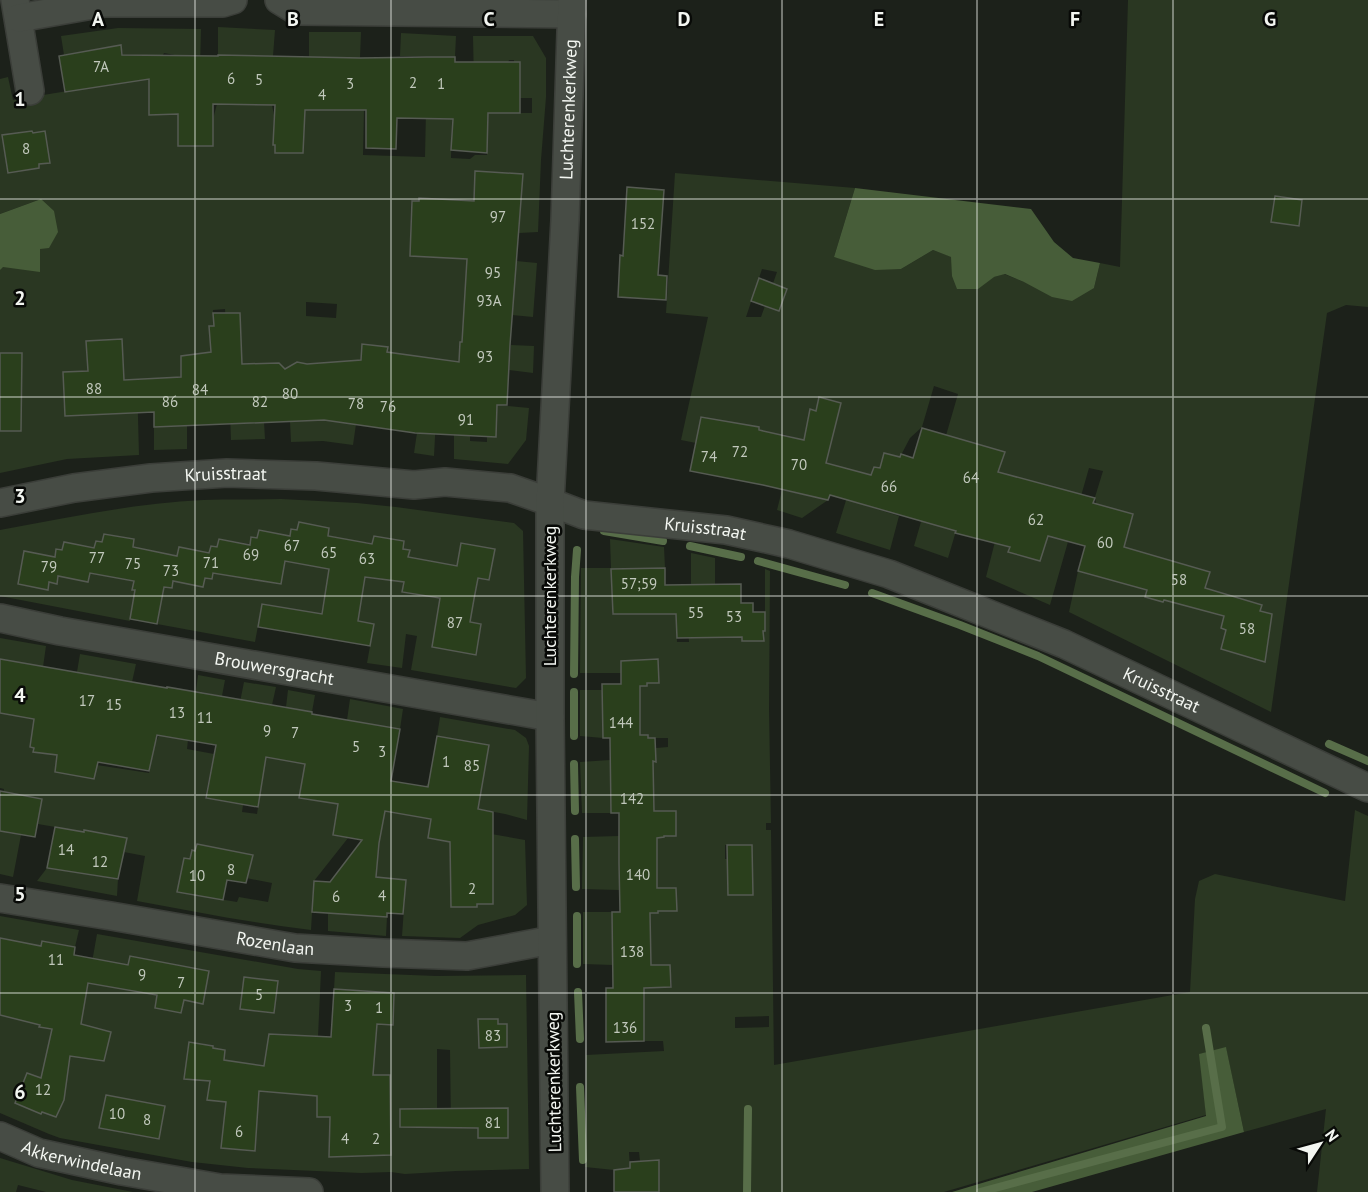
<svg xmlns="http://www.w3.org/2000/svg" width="1368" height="1192" font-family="'PT Sans',sans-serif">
	<rect width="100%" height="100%" fill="#1c211a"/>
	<g fill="#2a3722" fill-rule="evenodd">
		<path d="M 1128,0 L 1368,0 L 1368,307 L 1346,305 L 1327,313 L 1271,712 L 1069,612 L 1078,571 L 1114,581 L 1133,514 L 1096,504 L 1095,497 L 1103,471 L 1089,468 L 1050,605 L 986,577 L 1000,522 L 985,517 L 1004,452 L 973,443 L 934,524 L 956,531 L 948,558 L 914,546 L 958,394 L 934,386 L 922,427 L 910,438 L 900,457 L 884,453 L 880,468 L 874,467 L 867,489 L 871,491 L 867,506 L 899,516 L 890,550 L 836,533 L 855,471 L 826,463 L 840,403 L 819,398 L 816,411 L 810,410 L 804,440 L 782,434 L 766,485 L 750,482 L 759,427 L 701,417 L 696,443 L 681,440 L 708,317 L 666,313 L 675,173 L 855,188 L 834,257 L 901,269 L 933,250 L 952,257 L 952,276 L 994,277 L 1004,274 L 1024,282 L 1094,288 L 1100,263 L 1120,267 ZM 762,269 L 777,272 L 761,317 L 746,317 ZM 1028,480 L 1050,536 L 1048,536 L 1040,561 L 1008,552 ZM 1157,557 L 1210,572 L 1200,609 L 1164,600 L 1160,601 L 1145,596 ZM 1236,597 L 1262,605 L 1260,611 L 1272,615 L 1265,662 L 1221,649 L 1226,630 L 1221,628 L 1228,604 L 1234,605 Z"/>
		<path d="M 218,27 L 275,30 L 273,56 L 218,55 Z"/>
		<path d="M 118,28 L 201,29 L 199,110 L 179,110 L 180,56 L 164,53 L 163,55 L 152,55 L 149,115 L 178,114 L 178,141 L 199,146 L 213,146 L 213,119 L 217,104 L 272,105 L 274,115 L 273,145 L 275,145 L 275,152 L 303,153 L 305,107 L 308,110 L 364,110 L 363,155 L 425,157 L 426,110 L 455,111 L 452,122 L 451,158 L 470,159 L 475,155 L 487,155 L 487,132 L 475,132 L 473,36 L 533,36 L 546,58 L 546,97 L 541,160 L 538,232 L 519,233 L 522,174 L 475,171 L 475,230 L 446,220 L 448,200 L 419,198 L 419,201 L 411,201 L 410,256 L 472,259 L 458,381 L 438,380 L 434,456 L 414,453 L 425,379 L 386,362 L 388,348 L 381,346 L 356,424 L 353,445 L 323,441 L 291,442 L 290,421 L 306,366 L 302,363 L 297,362 L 292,369 L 285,369 L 279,363 L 274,363 L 264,422 L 265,439 L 231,440 L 228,358 L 225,309 L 213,310 L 214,326 L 209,326 L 211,354 L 181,356 L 181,377 L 137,380 L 139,455 L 67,459 L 0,473 L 0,431 L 22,399 L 22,354 L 0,353 L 0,270 L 41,199 L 0,214 L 0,79 L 8,77 L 13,100 L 128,81 L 121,45 L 64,55 L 61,36 ZM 509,60 L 514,60 L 514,62 L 520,63 L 520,98 L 532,98 L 532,113 L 491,113 ZM 32,131 L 50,163 L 39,164 L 39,168 L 8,173 L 2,136 ZM 306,302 L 337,304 L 336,318 L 306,316 ZM 122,339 L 101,405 L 64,407 L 63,373 L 88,371 L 87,341 Z"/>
		<path d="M 309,32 L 361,32 L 360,58 L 309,57 Z"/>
		<path d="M 401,33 L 456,36 L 455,57 L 400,56 Z"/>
		<path d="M 516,261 L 537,263 L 533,317 L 512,315 Z"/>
		<path d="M 511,345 L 534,346 L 533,373 L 509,370 Z"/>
		<path d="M 497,405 L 529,408 L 526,440 L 508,464 L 454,459 L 454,435 L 470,436 L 470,441 L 487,442 L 487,437 L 496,437 Z"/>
		<path d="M 187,425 L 187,449 L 154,450 L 154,427 Z"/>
		<path d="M 782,490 L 828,500 L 802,518 L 777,510 Z"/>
		<path d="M 281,499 L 357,503 L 396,507 L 514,523 L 523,531 L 526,678 L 516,688 L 411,670 L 417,636 L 406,634 L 402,668 L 367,663 L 374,624 L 358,621 L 360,610 L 342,618 L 262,604 L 255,642 L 157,624 L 159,612 L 144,609 L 145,603 L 133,601 L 130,621 L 0,596 L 0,530 C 67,518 135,503 203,500 C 229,499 255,500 281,499 ZM 299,522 L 329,528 L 328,536 L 335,537 L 333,544 L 365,549 L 366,542 L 372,544 L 374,536 L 404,541 L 403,549 L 409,550 L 408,557 L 439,563 L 455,580 L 461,543 L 494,549 L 489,579 L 478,578 L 471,615 L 470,615 L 469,622 L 481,624 L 476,654 L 432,647 L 440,598 L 402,592 L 404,582 L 323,568 L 323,561 L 293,556 L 291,562 L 285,561 L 264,566 L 261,581 L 213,573 L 212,579 L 205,578 L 203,587 L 173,581 L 164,587 L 163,595 L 133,590 L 134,581 L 128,580 L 129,573 L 98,568 L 97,574 L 90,573 L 88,582 L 58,576 L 57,583 L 49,582 L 48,590 L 18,584 L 24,551 L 55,557 L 56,549 L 62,550 L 64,543 L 94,548 L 96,541 L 102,542 L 104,534 L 134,539 L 133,547 L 169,561 L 171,554 L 177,556 L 179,547 L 209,553 L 211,546 L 217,547 L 219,539 L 250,544 L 251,537 L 257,538 L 290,536 L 291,529 L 297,530 Z"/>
		<path d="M 610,539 L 664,547 L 665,568 L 612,569 L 612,614 L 639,614 L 676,604 L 677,642 L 689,642 L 688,631 L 716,637 L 742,637 L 742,641 L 753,631 L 765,631 L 765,569 L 770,571 L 769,709 L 771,823 L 766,823 L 766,830 L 771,830 L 774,1065 L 1190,992 L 1195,899 L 1199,881 L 1215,874 L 1345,901 L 1355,810 L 1368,816 L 1368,1192 L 1317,1192 L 1326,1109 L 1244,1132 L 1226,1048 L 1200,1054 L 1206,1115 L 944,1192 L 659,1192 L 659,1161 L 640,1161 L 639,1152 L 629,1152 L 630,1168 L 614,1170 L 585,1167 L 586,1148 L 586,1055 L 664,1051 L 663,1041 L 643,1041 L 644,988 L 672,987 L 670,965 L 651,965 L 650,913 L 657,913 L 658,911 L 676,911 L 676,888 L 657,888 L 657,838 L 664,837 L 664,836 L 654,811 L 648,761 L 656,761 L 656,748 L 668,747 L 668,738 L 648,738 L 640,735 L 640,686 L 647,686 L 647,683 L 659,683 L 659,673 L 580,673 L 581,568 L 611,568 ZM 752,845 L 752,858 L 725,859 L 725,845 ZM 769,1016 L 769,1027 L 735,1028 L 735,1017 Z"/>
		<path d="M 691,553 L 715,558 L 715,584 L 691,585 Z"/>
		<path d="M 0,638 L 46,646 L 43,667 L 0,659 Z"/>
		<path d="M 80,654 L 136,664 L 132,682 L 77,672 Z"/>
		<path d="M 198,675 L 225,680 L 222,696 L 196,691 Z"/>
		<path d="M 244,682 L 276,687 L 272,705 L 257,702 L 248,754 L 276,759 L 303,760 L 305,766 L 299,798 L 391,778 L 394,782 L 424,787 L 429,783 L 455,787 L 430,825 L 428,838 L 449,842 L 451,827 L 525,840 L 527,905 L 515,915 L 478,925 L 460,938 L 402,936 L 406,880 L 376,877 L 378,857 L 362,856 L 379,843 L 384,816 L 337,808 L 333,835 L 348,838 L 314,881 L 311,930 C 253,923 195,912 137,901 L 145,856 L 124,852 L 127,838 L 85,830 L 84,832 L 38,824 L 42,799 L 0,812 L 4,789 L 0,788 L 0,713 L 34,718 L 30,747 L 34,748 L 33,752 L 44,754 L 45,751 L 117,754 L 57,758 L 55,772 L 94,778 L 97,765 L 149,773 L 155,744 L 159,735 L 188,740 L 187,749 L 214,754 L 205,798 L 243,805 L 242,812 L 257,814 L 260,794 L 229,757 ZM 197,844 L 253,855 L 251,862 L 250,862 L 246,878 L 272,883 L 268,902 L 239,897 L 237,902 L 178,892 L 184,858 L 190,859 L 195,851 ZM 466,861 L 493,861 L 493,904 L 477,904 L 476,907 L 451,907 L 451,875 Z"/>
		<path d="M 288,690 L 315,695 L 312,712 L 286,707 Z"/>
		<path d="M 580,690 L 602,690 L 603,738 L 580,736 Z"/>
		<path d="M 350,699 L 403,709 L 400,729 L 347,720 Z"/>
		<path d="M 440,717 L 515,730 L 526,738 L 529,746 L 527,820 L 505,814 L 478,809 L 489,745 L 437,736 Z"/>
		<path d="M 610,760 L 611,813 L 582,813 L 580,762 Z"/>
		<path d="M 0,828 L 8,833 L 21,835 L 13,877 L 0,874 Z"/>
		<path d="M 619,836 L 619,890 L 582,889 L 583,837 Z"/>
		<path d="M 47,868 L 118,879 L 117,896 L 37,881 Z"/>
		<path d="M 583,912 L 612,912 L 613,965 L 583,964 Z"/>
		<path d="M 328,913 L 387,917 L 386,936 L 328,931 Z"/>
		<path d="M 0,916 L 79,930 L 75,947 L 42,941 L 42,1008 L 39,1026 L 52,1029 L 47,1050 L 103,1061 L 111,1032 L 81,1024 L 97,934 L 298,969 L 321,971 L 318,1037 L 332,1062 L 334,1022 L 392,1025 L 394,993 L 334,989 L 335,972 L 436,976 L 526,975 L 529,1169 L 456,1171 L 405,1174 L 391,1172 L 361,1173 L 248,1168 L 192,1162 L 60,1138 L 49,1134 L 0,1113 L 0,1015 L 10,1017 L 0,996 ZM 130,956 L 209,971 L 203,1003 L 184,1000 L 181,1013 L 157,995 ZM 245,977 L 278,981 L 273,1013 L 241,1009 ZM 478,1019 L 498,1019 L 498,1024 L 507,1024 L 507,1047 L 479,1048 ZM 189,1042 L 213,1045 L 213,1048 L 225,1050 L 222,1070 L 196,1080 L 184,1079 ZM 437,1049 L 450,1050 L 451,1127 L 437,1127 ZM 27,1073 L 44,1079 L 64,1100 L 56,1117 L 42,1112 L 41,1113 L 15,1103 ZM 106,1095 L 165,1106 L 159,1139 L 99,1128 ZM 508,1108 L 508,1138 L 479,1138 L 478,1109 ZM 225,1116 L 254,1151 L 221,1148 ZM 390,1122 L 391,1155 L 329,1157 L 330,1123 Z"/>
		<path d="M 0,1158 L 72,1180 L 133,1192 L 46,1192 L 18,1185 L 16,1192 L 0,1192 Z"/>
	</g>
	<g fill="#475d39">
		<path d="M 855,188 L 1031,209 L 1054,242 L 1073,258 L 1100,263 L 1094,288 L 1072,301 L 1052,297 L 1024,282 L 1005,274 L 994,277 L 978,289 L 957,289 L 952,276 L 951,257 L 933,250 L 901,269 L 875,270 L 834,257 Z"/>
		<path d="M 41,199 L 54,211 L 58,232 L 49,248 L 40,249 L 40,272 L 3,267 L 0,270 L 0,214 Z"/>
		<path d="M 1226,1047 L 1244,1132 L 1032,1192 L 952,1192 L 1206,1116 L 1199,1054 Z"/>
	</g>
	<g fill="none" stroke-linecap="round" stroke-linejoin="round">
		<g stroke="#586e49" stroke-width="8">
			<path d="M 604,531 L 663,541"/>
			<path d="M 690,546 L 741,557"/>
			<path d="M 758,561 L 845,585"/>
			<path d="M 872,593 L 960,625 L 1038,656 L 1325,793"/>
			<path d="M 574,674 L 575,577 L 577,550"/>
			<path d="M 574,692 L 574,736"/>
			<path d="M 1329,744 L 1368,761"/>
			<path d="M 574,764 L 575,811"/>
			<path d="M 575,839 L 576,887"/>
			<path d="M 577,916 L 577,964"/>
			<path d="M 578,992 L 580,1039"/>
			<path d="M 580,1087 L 583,1160"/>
			<path d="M 747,1192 L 748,1109"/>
			<path d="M 980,1192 L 1222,1127 L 1206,1028"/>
		</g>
	</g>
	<g fill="#2a3f1c" stroke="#565b53" stroke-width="1.5">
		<path d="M 121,45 L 122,55 L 218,56 L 218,55 L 360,58 L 427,57 L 455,57 L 455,62 L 520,62 L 520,113 L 488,113 L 487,153 L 451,150 L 453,119 L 397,118 L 396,149 L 366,148 L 366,110 L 305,110 L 303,153 L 275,153 L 275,145 L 273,145 L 275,105 L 213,104 L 213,146 L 178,146 L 178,114 L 149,115 L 149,79 L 65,92 L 59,56 Z"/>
		<path d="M 32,131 L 33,133 L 45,131 L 50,163 L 39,164 L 39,168 L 8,173 L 2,135 Z"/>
		<path d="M 475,171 L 523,174 L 510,345 L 507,405 L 497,405 L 496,437 L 415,433 L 324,420 L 154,427 L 154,412 L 65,416 L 63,372 L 88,371 L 86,341 L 122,339 L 124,380 L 181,377 L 181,356 L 211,352 L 209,326 L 214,326 L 213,313 L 240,313 L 242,364 L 279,363 L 285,369 L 297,362 L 307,364 L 361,360 L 362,344 L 388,347 L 387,352 L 459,362 L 460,342 L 462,342 L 467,259 L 410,256 L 412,201 L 419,201 L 419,198 L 474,201 Z"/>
		<path d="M 627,187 L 664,190 L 658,275 L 667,276 L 666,300 L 618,297 L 620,255 L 623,256 Z"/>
		<path d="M 1275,196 L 1302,200 L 1299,226 L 1271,222 Z"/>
		<path d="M 759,278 L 787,289 L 779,311 L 751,301 Z"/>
		<path d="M 0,353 L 22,353 L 21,431 L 0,431 Z"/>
		<path d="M 819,397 L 841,403 L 826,463 L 871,475 L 874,467 L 880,468 L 884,453 L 900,457 L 901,454 L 913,458 L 922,428 L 1005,452 L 998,472 L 1095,498 L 1093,503 L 1133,514 L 1124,547 L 1210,572 L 1205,588 L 1262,605 L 1260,611 L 1272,614 L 1265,662 L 1221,649 L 1226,630 L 1221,628 L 1224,616 L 1164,600 L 1163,602 L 1145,597 L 1147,590 L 1078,571 L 1085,546 L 1048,536 L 1040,561 L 1008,552 L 1010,547 L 955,533 L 956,531 L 830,495 L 828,500 L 763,485 L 690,471 L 701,417 L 759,427 L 759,430 L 804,440 L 810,409 L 816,411 Z"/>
		<path d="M 299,522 L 329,528 L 328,536 L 372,544 L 374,536 L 404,541 L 403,549 L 410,550 L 408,557 L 457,566 L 461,543 L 495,549 L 489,580 L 478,578 L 474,599 L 470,622 L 481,624 L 476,655 L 432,647 L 440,598 L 402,592 L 404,582 L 365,577 L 358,621 L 374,624 L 370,646 L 258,627 L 262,604 L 322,614 L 329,569 L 285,561 L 281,584 L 213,573 L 212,579 L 205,578 L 203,587 L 173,581 L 172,588 L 164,587 L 157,624 L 130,619 L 135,590 L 132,590 L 134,581 L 90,573 L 88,582 L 58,576 L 57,584 L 49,582 L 48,590 L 18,584 L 24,551 L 55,557 L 56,549 L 62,550 L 64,542 L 94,548 L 96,541 L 102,542 L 104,534 L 134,539 L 133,547 L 177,556 L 179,547 L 209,553 L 211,546 L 217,547 L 219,539 L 250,545 L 251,537 L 257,538 L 259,530 L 290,536 L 291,529 L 297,530 Z"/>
		<path d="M 665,568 L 665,585 L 741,584 L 741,603 L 753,603 L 753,612 L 765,612 L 765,631 L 763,631 L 764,641 L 742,641 L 742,637 L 677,638 L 676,614 L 613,614 L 611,569 Z"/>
		<path d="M 0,659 L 167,688 L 167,687 L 272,705 L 312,712 L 312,714 L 400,729 L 391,781 L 428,787 L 437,736 L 489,745 L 478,809 L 493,812 L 493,904 L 477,904 L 477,907 L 451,907 L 450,842 L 428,838 L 431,819 L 385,811 L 379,843 L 376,877 L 406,880 L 403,914 L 387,913 L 387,917 L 312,912 L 314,881 L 330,882 L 362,840 L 333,835 L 338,804 L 299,798 L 305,764 L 266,757 L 258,807 L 206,798 L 216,745 L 157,735 L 149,771 L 98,762 L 94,779 L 55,772 L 57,755 L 33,752 L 34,748 L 30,747 L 34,719 L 0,713 Z"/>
		<path d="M 658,659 L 659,683 L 647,683 L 647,686 L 640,686 L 640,735 L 648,735 L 648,738 L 655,738 L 656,762 L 653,761 L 654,811 L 676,811 L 676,836 L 664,836 L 664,837 L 657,838 L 657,888 L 676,888 L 677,911 L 658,911 L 658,913 L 650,913 L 651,965 L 670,965 L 671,987 L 644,988 L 644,1041 L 606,1042 L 606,988 L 613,988 L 612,912 L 620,912 L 619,863 L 619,813 L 611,813 L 610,738 L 603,738 L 602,684 L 621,684 L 621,661 Z"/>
		<path d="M 0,791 L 42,799 L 35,837 L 0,831 Z"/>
		<path d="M 55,827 L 84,832 L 84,830 L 127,838 L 118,879 L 47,868 Z"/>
		<path d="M 197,844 L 253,855 L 246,883 L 227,880 L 223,900 L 177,892 L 184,858 L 190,859 L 192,850 L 195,851 Z"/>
		<path d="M 727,845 L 752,845 L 753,895 L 728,895 Z"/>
		<path d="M 0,938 L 41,946 L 42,941 L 75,947 L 74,955 L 128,965 L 130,956 L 209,971 L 203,1004 L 184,1000 L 181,1013 L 155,1008 L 157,995 L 88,983 L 81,1024 L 111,1032 L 104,1061 L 70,1056 L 64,1100 L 56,1117 L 42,1112 L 41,1114 L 15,1103 L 27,1073 L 41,1078 L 52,1029 L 39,1027 L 40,1025 L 0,1015 Z"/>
		<path d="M 244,977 L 278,981 L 274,1013 L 240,1009 Z"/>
		<path d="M 334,989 L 394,993 L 393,1025 L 377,1024 L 373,1075 L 390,1075 L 391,1155 L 329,1157 L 330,1117 L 317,1117 L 317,1096 L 259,1091 L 255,1151 L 221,1148 L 226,1102 L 207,1100 L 210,1081 L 184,1079 L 189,1042 L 213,1046 L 213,1048 L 225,1050 L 224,1060 L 264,1066 L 269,1034 L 331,1037 Z"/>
		<path d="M 478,1019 L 498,1019 L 498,1024 L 507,1024 L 507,1047 L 479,1048 Z"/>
		<path d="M 106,1095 L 165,1106 L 159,1139 L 99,1128 Z"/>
		<path d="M 508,1108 L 508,1138 L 478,1138 L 478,1128 L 400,1127 L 400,1109 Z"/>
		<path d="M 659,1160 L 659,1192 L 614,1192 L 614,1170 L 630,1168 L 630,1162 Z"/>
	</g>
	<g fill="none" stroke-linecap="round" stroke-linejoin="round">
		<defs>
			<g id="minor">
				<path d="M 15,0 L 30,91"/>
				<path d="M 279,0 L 297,11 L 572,14"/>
				<path d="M 19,18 L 104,3 L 223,3 L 233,0"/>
				<path id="s1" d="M 0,503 L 74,488 L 151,478 L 227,473 L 316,476 L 414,485 L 445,482 L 510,488 L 550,502 L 584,515 L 726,530 L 789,544 L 889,574 L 1064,644 L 1368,788"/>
				<path id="s2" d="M 0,618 L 60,631 L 550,717"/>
				<path id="s3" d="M 0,898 L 111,916 L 295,948 L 383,953 L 467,956 L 552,940"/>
				<path id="s4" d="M 0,1136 L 39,1153 L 122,1171 L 220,1188 L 309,1192"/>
				<path id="s5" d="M 555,1192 L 550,717 L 550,502 L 565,220 L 572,0"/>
			</g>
		</defs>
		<use href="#minor" stroke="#3b3e39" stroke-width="30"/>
		<use href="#minor" stroke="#474c45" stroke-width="27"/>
	</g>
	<path fill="none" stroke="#f3f6f1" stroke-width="1.5" stroke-opacity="0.55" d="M 195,0 L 195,1192M 391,0 L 391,1192M 586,0 L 586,1192M 782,0 L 782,1192M 977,0 L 977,1192M 1173,0 L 1173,1192M 0,199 L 1368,199M 0,397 L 1368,397M 0,596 L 1368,596M 0,795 L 1368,795M 0,993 L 1368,993"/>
	<g text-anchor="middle" stroke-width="5" stroke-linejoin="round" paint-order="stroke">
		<g font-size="15" fill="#c1c8bc">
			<text x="101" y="72">7A</text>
			<text x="231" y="84">6</text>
			<text x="259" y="85">5</text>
			<text x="413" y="88">2</text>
			<text x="350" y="89">3</text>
			<text x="441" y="89">1</text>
			<text x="322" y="100">4</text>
			<text x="26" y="154">8</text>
			<text x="498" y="222">97</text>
			<text x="643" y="229">152</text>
			<text x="493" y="278">95</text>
			<text x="489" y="306">93A</text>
			<text x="485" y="362">93</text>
			<text x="94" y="394">88</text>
			<text x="200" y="395">84</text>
			<text x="290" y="399">80</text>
			<text x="170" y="407">86</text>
			<text x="260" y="407">82</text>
			<text x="356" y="409">78</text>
			<text x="388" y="412">76</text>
			<text x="466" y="425">91</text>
			<text x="740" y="457">72</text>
			<text x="709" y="462">74</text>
			<text x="799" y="470">70</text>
			<text x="971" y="483">64</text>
			<text x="889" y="492">66</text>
			<text x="1036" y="525">62</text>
			<text x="1105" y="548">60</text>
			<text x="292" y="551">67</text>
			<text x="329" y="558">65</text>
			<text x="251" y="560">69</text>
			<text x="97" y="563">77</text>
			<text x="367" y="564">63</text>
			<text x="211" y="568">71</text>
			<text x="133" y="569">75</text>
			<text x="49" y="572">79</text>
			<text x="171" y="576">73</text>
			<text x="1179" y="585">58</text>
			<text x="639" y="589">57;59</text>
			<text x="696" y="618">55</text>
			<text x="734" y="622">53</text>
			<text x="455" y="628">87</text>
			<text x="1247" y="634">58</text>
			<text x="87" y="706">17</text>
			<text x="114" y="710">15</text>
			<text x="177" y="718">13</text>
			<text x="205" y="723">11</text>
			<text x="621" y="728">144</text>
			<text x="267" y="736">9</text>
			<text x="295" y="738">7</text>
			<text x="356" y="752">5</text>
			<text x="382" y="757">3</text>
			<text x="446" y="767">1</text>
			<text x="472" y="771">85</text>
			<text x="632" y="804">142</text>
			<text x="66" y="855">14</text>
			<text x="100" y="867">12</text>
			<text x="231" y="875">8</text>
			<text x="638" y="880">140</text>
			<text x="197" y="881">10</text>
			<text x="472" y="894">2</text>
			<text x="382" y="901">4</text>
			<text x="336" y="902">6</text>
			<text x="632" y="957">138</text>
			<text x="56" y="965">11</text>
			<text x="142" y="980">9</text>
			<text x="181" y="988">7</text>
			<text x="259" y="1000">5</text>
			<text x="348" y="1011">3</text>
			<text x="379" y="1013">1</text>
			<text x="625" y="1033">136</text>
			<text x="493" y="1041">83</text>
			<text x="43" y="1095">12</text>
			<text x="117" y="1119">10</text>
			<text x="147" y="1125">8</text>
			<text x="493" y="1128">81</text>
			<text x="239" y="1137">6</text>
			<text x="345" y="1144">4</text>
			<text x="376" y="1144">2</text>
		</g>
		<g font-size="18" fill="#f3f6f1" stroke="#080a07">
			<text dy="6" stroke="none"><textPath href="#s5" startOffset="1083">Luchterenkerkweg</textPath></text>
			<text dy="6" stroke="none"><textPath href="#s1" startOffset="228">Kruisstraat</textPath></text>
			<text dy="6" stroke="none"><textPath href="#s1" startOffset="714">Kruisstraat</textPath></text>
			<text transform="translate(550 596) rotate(-90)" y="6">Luchterenkerkweg</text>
			<text dy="6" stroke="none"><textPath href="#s2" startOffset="279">Brouwersgracht</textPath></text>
			<text dy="6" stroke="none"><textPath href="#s1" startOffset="1200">Kruisstraat</textPath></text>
			<text dy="6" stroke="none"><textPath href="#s3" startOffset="279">Rozenlaan</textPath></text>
			<text transform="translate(554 1082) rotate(-91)" y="6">Luchterenkerkweg</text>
			<text dy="6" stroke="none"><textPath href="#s4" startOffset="86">Akkerwindelaan</textPath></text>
		</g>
	</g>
	<g font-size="20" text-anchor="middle" font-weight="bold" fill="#f3f6f1" stroke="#080a07" stroke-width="5" stroke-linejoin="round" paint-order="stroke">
		<text x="98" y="26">A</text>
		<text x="293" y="26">B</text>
		<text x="489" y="26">C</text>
		<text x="684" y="26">D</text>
		<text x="879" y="26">E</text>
		<text x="1075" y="26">F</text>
		<text x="1270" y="26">G</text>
		<text x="20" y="106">1</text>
		<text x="20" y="305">2</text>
		<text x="20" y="503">3</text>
		<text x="20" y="702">4</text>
		<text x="20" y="901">5</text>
		<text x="20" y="1099">6</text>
	</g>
	<g transform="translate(1320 1144) rotate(54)" stroke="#080a07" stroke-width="4.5" paint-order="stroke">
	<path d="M0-4.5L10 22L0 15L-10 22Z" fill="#f3f6f1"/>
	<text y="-9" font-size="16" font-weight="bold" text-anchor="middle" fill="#f3f6f1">N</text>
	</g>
</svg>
